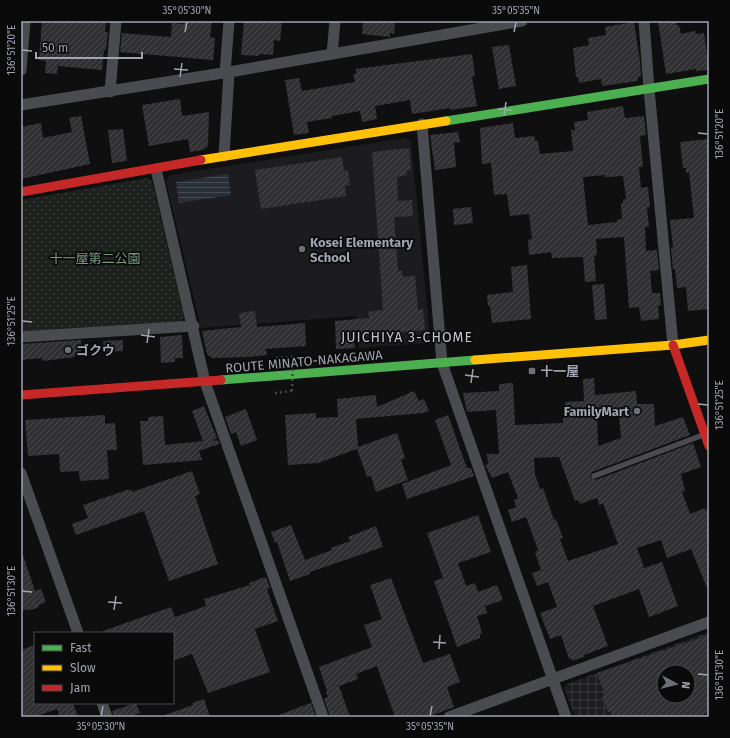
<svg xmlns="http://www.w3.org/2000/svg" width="730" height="738" font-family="'Fira Sans','Noto Sans JP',sans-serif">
	<defs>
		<pattern id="industrial-grid" width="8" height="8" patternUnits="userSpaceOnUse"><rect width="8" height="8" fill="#1c1c1e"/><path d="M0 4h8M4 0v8" fill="none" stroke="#3a3a3c"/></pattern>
		<pattern id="park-dots" width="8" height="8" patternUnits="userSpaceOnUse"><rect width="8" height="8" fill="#1c211d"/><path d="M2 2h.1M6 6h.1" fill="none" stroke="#3a3e3b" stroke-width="1.8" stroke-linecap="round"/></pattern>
		<pattern id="water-rules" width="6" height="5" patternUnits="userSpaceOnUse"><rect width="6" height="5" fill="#282f36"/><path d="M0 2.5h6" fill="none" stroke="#444a51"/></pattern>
		<pattern id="building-hatch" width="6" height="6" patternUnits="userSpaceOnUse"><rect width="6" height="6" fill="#303032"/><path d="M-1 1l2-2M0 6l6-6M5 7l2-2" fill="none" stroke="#4b4b4d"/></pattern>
	</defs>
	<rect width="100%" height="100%" fill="#0f0f10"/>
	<path fill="#1c1c1e" d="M 405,138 L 411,141 L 430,337 L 428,343 L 359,348 L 356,316 L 201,328 L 166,182 L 170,175 Z"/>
	<path fill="url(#industrial-grid)" fill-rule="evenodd" d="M 709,632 L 709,717 L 575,717 L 564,688 L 567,684 ZM 664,672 L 688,672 L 688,696 L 664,696 Z"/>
	<path fill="url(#park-dots)" d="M 147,178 L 152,181 L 184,317 L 179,323 L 21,333 L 21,200 Z"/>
	<path fill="url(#water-rules)" d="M 228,174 L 231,195 L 179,203 L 176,182 Z"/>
	<g fill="url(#building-hatch)" fill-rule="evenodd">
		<path d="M 42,21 L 106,21 L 105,32 L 108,32 L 106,50 L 104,50 L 102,70 L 58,66 L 57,74 L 45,73 L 46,61 L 39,60 Z"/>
		<path d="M 184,21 L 212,21 L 210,37 L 215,38 L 213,60 L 120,52 L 122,33 L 171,37 L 172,23 L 184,24 Z"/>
		<path d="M 244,21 L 282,21 L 280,41 L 274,40 L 273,55 L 259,54 L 259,56 L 241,55 Z"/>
		<path d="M 363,21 L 395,21 L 394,34 L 390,33 L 390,37 L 362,34 Z"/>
		<path d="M 658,21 L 676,21 L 676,25 L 679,25 L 681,34 L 695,31 L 696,34 L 704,33 L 709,70 L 696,71 L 696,69 L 666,74 Z"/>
		<path d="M 634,22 L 640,61 L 641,76 L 638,77 L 638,81 L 602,86 L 601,79 L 579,83 L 578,77 L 576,77 L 573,48 L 589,45 L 588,38 L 606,35 L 605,27 Z"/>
		<path d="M 509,45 L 516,86 L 499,89 L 492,47 Z"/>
		<path d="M 472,54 L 475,76 L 472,77 L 477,106 L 450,110 L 450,108 L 412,114 L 410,100 L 375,106 L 377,119 L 362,122 L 360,111 L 332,116 L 332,118 L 307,122 L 309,133 L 294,135 L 285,80 L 299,78 L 302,91 L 355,82 L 353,74 L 356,74 L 356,69 Z"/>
		<path d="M 180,99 L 182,116 L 209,112 L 208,146 L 203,150 L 190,152 L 188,139 L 149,146 L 142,105 Z"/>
		<path d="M 623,106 L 625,118 L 644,116 L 646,135 L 640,136 L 643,167 L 639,167 L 641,188 L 648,187 L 650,207 L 647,208 L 649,227 L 645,227 L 646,251 L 657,250 L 659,270 L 650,271 L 652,293 L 660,293 L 661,305 L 658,306 L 659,319 L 641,321 L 639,307 L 629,308 L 624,237 L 596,239 L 597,255 L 594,256 L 596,281 L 585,282 L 583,257 L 552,258 L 551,252 L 529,255 L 528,240 L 532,239 L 529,214 L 510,216 L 507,194 L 494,195 L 491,163 L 482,164 L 480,128 L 513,123 L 515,138 L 534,136 L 535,141 L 538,141 L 540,154 L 573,151 L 571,130 L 575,130 L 574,122 L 588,120 L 587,112 ZM 605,175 L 605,177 L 609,177 L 623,176 L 626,199 L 623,199 L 623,203 L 621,203 L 622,219 L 617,220 L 617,222 L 588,225 L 583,177 Z"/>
		<path d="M 81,116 L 90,164 L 21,179 L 21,127 L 41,123 L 43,138 L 72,132 L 69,118 Z"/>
		<path d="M 123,129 L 127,161 L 112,163 L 108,130 Z"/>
		<path d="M 458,132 L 460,142 L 454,143 L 456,167 L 435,170 L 430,135 Z"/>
		<path d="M 709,139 L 709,309 L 688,311 L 686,287 L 677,288 L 675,269 L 673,269 L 671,248 L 673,247 L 670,220 L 694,218 L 689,172 L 686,173 L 686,168 L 683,168 L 680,142 Z"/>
		<path d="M 409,148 L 411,170 L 407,170 L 407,175 L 397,177 L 398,201 L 412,200 L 413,216 L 394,217 L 398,271 L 402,271 L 403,277 L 415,276 L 418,310 L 423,309 L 425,330 L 354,337 L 355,348 L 336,349 L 335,321 L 369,318 L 368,312 L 383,310 L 372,152 Z"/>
		<path d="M 342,157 L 344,171 L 348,170 L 350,185 L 345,186 L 346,196 L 261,209 L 255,170 Z"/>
		<path d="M 471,207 L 473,223 L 454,225 L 453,209 Z"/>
		<path d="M 527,265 L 531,319 L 492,323 L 490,306 L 488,306 L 487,295 L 513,292 L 511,267 Z"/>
		<path d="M 604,284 L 607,319 L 595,320 L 592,285 Z"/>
		<path d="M 255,311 L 257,327 L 305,323 L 306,346 L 266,349 L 267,355 L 248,357 L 212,358 L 207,354 L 202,331 L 241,327 L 239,313 Z"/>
		<path d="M 182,335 L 183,358 L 175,358 L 175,362 L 161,363 L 160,337 Z"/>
		<path d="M 81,340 L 81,354 L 75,355 L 75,357 L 43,361 L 42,358 L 21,360 L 21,344 Z"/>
		<path d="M 123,340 L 123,351 L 104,352 L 103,341 Z"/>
		<path d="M 594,378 L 595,395 L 636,391 L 637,404 L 654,404 L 655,426 L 683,417 L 690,435 L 592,472 L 590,477 L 596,480 L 693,443 L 701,467 L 681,474 L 685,491 L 682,492 L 690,514 L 705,508 L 706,511 L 709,510 L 709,588 L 707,588 L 691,549 L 667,558 L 661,540 L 637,548 L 644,568 L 662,562 L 678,606 L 649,617 L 639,589 L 593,606 L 608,646 L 584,655 L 584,657 L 572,661 L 571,658 L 569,659 L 561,635 L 550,639 L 540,613 L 557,607 L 548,582 L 537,586 L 532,573 L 541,570 L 535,552 L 538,550 L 526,517 L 512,522 L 508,510 L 516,507 L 514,500 L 518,498 L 508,472 L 492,478 L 485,465 L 488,464 L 487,454 L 499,454 L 496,410 L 467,412 L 463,393 L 499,391 L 499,384 L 513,383 L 515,425 L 563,423 L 563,417 L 566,417 L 565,402 L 584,401 L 583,379 ZM 619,415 L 621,438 L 598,446 L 597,416 ZM 559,457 L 575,501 L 578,500 L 580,504 L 597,498 L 599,505 L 603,503 L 618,544 L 568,561 L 560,539 L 563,538 L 556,519 L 554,520 L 543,488 L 540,489 L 535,474 L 534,458 Z"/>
		<path d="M 414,391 L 419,401 L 424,399 L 429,411 L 423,413 L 356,419 L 358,447 L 397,433 L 405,458 L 401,460 L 408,480 L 376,492 L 371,476 L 367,477 L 357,449 L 318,463 L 288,465 L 285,415 L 316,413 L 316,418 L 338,417 L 337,399 L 376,395 L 377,407 Z"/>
		<path d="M 204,406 L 217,438 L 211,441 L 218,440 L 219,444 L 199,451 L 202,460 L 143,465 L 140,421 L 148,421 L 148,417 L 163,416 L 165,445 L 203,441 L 192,411 Z"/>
		<path d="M 246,409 L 257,440 L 241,446 L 236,432 L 231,434 L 225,417 Z"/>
		<path d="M 105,415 L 105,424 L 115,423 L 117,450 L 107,450 L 109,479 L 80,481 L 79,471 L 60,472 L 59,454 L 28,456 L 25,420 Z"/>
		<path d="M 448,415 L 467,468 L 471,468 L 474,476 L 407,499 L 402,484 L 451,465 L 435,420 Z"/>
		<path d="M 192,471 L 200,494 L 195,496 L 218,564 L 169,581 L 144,511 L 76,535 L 72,524 L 88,518 L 83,505 L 127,490 L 132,490 L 132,492 Z"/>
		<path d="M 478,515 L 491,552 L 458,563 L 466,586 L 475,583 L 478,592 L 497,585 L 503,600 L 485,606 L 487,613 L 477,616 L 482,633 L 480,634 L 480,638 L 457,647 L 434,581 L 443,578 L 427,533 Z"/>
		<path d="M 291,525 L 305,560 L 332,550 L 331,548 L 350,541 L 348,537 L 376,526 L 383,547 L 310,572 L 310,574 L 290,581 L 277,542 L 275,543 L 271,532 Z"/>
		<path d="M 23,555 L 35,591 L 41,589 L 46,602 L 39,605 L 39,607 L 28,611 L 28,609 L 21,611 L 21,556 Z"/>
		<path d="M 266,577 L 270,588 L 267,589 L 270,598 L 278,621 L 255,629 L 270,672 L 208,693 L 192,654 L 173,661 L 173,633 L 103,633 L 103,631 L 171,607 L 175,617 L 206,606 L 204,599 L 250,585 L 249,583 Z"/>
		<path d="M 391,578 L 423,663 L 450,654 L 460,682 L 447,687 L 454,707 L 428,717 L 395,717 L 377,666 L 356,674 L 358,679 L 339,686 L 350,717 L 330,717 L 324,699 L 328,697 L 326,692 L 327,691 L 319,667 L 372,647 L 364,625 L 382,619 L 370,585 Z"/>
		<path d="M 709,635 L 709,712 L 697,717 L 613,717 L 611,711 L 608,712 L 602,697 L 605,695 L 597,673 ZM 664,672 L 688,672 L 688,696 L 664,696 Z"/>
		<path d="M 35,645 L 35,703 L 73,703 L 78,717 L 60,717 L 57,709 L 34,717 L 21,717 L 21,650 Z"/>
		<path d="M 204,699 L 210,717 L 165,717 L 165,715 L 193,705 L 192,703 Z"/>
		<path d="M 136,703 L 140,713 L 130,717 L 114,717 L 112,711 Z"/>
		<path d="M 311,703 L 316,717 L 279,717 L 279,715 Z"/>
	</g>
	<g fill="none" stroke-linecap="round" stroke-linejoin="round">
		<g stroke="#45464a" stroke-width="2.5" stroke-dasharray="2 3" stroke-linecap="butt">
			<path d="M 276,358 L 293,357"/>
			<path d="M 275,393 L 292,391"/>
		</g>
		<path stroke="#4a4b4e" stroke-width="5.5" d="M 594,476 L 703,435"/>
		<g stroke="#4a4b4e" stroke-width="11">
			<path d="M 644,21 L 649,89 L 673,345"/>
			<path d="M 332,54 L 335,21"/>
			<path d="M 21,70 L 25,21"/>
			<path d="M 225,73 L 229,21"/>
			<path d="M 110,92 L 116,21"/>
			<path d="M 21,105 L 229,72 L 522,21"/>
			<path d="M 422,124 L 442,363 L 566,717"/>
			<path d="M 224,156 L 229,72"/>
			<path d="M 156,169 L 205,382 L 323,717"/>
			<path d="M 21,337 L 194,326"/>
			<path d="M 21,473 L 78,633"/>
			<path d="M 102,703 L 107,717"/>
			<path d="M 449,717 L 709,622"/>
		</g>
		<g stroke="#4caf50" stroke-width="9">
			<path d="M 446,121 L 709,79"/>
			<path d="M 221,380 L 475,360"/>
		</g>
		<g stroke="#ffc107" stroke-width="9">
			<path d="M 201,160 L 446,121"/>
			<path d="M 475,360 L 673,345 L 709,340"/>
		</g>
		<g stroke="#c62828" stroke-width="9">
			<path d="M 21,192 L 201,160"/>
			<path d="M 673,345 L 709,446"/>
			<path d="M 21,395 L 221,380"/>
		</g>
		<path stroke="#45464a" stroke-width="2.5" stroke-dasharray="2 3" stroke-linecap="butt" d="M 292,391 L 293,357"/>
	</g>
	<path fill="none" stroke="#a1a4b0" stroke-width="1.5" d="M 185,32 L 187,22M 514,32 L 516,22M 22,50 L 32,51M 174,69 L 188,70M 180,77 L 182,63M 498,109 L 512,110M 504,116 L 506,102M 698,133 L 708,134M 22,321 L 32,322M 141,335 L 155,337M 147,343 L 149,329M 465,375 L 479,377M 471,383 L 473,369M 698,404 L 708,405M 22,591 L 32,592M 108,602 L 122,603M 114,610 L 116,596M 433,642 L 446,643M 439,649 L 440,635M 698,674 L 708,675M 101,716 L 103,706M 430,716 L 432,706"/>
	<g fill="#6e7078" stroke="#0a0a0b" stroke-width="1.5">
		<circle cx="302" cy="249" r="4"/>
		<circle cx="68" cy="350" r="4"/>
		<rect x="528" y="367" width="8" height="8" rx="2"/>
		<circle cx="637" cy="411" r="4"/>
	</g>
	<g text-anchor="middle" stroke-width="3.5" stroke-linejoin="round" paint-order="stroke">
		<g font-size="13" font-weight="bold" fill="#a1a4b0" stroke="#0a0a0b" text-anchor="start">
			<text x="310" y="247">Kosei Elementary<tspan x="310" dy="15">School</tspan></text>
			<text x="76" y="355">ゴクウ</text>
			<text x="540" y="376">十一屋</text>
			<text x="629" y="416" text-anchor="end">FamilyMart</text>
		</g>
		<g font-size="13" fill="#789b7e" stroke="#0a0a0b">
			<text x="95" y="263">十一屋第二公園</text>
		</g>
		<g font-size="13" fill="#a1a4b0" stroke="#0a0a0b">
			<text transform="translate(304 361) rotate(-5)" y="5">ROUTE MINATO-NAKAGAWA</text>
		</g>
		<g font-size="14" letter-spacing="1" fill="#c1c3cd" stroke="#0a0a0b">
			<text x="407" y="342">JUICHIYA 3-CHOME</text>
		</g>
	</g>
	<rect width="730" height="738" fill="none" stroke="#0a0a0b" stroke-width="44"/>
	<rect x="34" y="632" width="140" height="72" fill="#0a0a0b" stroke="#46484d"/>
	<rect x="42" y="645" width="20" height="6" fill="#4caf50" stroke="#46484d"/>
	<text x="70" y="652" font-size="12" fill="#a1a4b0">Fast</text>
	<rect x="42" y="665" width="20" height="6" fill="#ffc107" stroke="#46484d"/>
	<text x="70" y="672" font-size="12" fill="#a1a4b0">Slow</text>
	<rect x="42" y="685" width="20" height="6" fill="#c62828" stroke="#46484d"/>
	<text x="70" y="692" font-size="12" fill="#a1a4b0">Jam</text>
	<g transform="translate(676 684) rotate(97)"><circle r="19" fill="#0a0a0b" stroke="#46484d"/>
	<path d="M0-3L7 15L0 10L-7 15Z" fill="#6e7078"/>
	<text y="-6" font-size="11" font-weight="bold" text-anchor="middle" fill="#a1a4b0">N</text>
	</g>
	<path d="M36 52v6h106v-6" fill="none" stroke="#a1a4b0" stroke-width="2"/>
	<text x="42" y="52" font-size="12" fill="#a1a4b0" stroke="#0a0a0b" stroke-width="3" paint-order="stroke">50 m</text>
	<rect x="22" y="22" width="686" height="694" fill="none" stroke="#a1a4b0" stroke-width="1.5"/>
	<g font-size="10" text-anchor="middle" fill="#a1a4b0">
		<text x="187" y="14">35°05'30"N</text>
		<text x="516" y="14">35°05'35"N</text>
		<text transform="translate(11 50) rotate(-90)" y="4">136°51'20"E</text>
		<text transform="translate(719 134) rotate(-90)" y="4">136°51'20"E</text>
		<text transform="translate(11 321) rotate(-90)" y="4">136°51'25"E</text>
		<text transform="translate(719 405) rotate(-90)" y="4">136°51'25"E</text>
		<text transform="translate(11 591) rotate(-90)" y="4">136°51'30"E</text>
		<text transform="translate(719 675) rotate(-90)" y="4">136°51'30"E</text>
		<text x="101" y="730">35°05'30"N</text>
		<text x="430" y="730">35°05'35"N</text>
	</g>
</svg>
